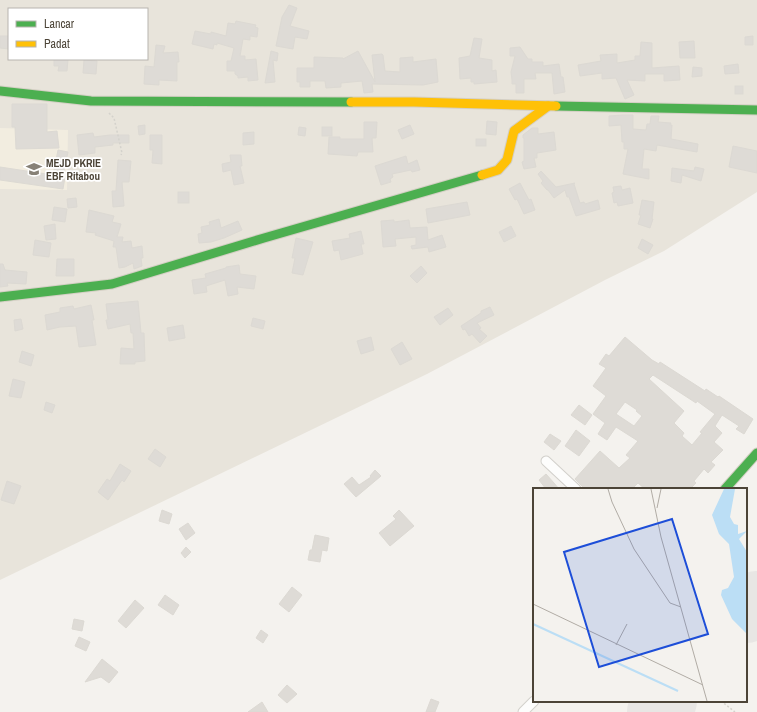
<svg xmlns="http://www.w3.org/2000/svg" width="757" height="712" font-family="'Archivo Narrow',sans-serif">
	<rect width="100%" height="100%" fill="#f4f2ee"/>
	<path fill="#e8e4db" fill-rule="evenodd" d="M 0,0 L 757,0 L 757,192 L 664,251 L 605,280 L 427,374 L 0,580 ZM 9,9 L 147,9 L 147,59 L 9,59 Z"/>
	<path fill="#f2ede0" d="M 0,128 L 68,130 L 67,190 L 0,189 Z"/>
	<g fill="none" stroke-linecap="round" stroke-linejoin="round">
		<g stroke="#e8e6e4" stroke-width="60">
			<path d="M 746,613 L 757,601"/>
			<path d="M 657,712 L 667,701"/>
		</g>
	</g>
	<g fill="#dedbd6" stroke="#dcd9d3" fill-rule="evenodd">
		<path d="M 289,5 L 297,8 L 290,26 L 309,31 L 307,39 L 295,37 L 293,49 L 276,46 L 282,17 Z"/>
		<path d="M 236,21 L 256,25 L 255,27 L 258,28 L 257,37 L 250,36 L 250,40 L 243,39 L 240,56 L 245,56 L 245,60 L 256,59 L 258,80 L 248,81 L 248,77 L 238,78 L 238,76 L 235,74 L 235,71 L 227,71 L 227,61 L 231,61 L 234,48 L 217,43 L 217,45 L 214,44 L 213,49 L 192,44 L 195,31 L 211,34 L 211,32 L 226,36 L 228,23 L 235,24 Z"/>
		<path d="M 0,36 L 9,36 L 9,49 L 0,48 Z"/>
		<path d="M 753,36 L 753,45 L 745,45 L 745,37 Z"/>
		<path d="M 474,38 L 482,39 L 479,58 L 492,60 L 492,71 L 496,70 L 497,82 L 474,84 L 474,82 L 471,82 L 471,78 L 460,79 L 459,58 L 470,56 Z"/>
		<path d="M 694,41 L 695,58 L 680,58 L 679,42 Z"/>
		<path d="M 641,42 L 652,43 L 652,68 L 679,66 L 680,80 L 664,81 L 664,74 L 645,74 L 645,81 L 627,80 L 634,95 L 625,99 L 616,78 L 602,79 L 602,73 L 580,76 L 578,65 L 601,61 L 600,55 L 617,54 L 617,63 L 635,60 L 635,56 L 640,56 Z"/>
		<path d="M 156,45 L 165,46 L 163,53 L 178,52 L 179,62 L 177,62 L 177,81 L 159,80 L 159,85 L 144,84 L 145,66 L 154,67 Z"/>
		<path d="M 520,47 L 528,59 L 532,59 L 532,62 L 543,62 L 543,66 L 559,64 L 561,77 L 563,77 L 565,92 L 554,94 L 552,73 L 535,73 L 536,79 L 524,79 L 524,93 L 516,93 L 516,84 L 512,84 L 512,80 L 511,72 L 515,56 L 510,56 L 510,48 Z"/>
		<path d="M 271,51 L 278,53 L 277,61 L 273,60 L 275,82 L 265,83 Z"/>
		<path d="M 358,51 L 375,82 L 372,55 L 382,54 L 383,55 L 385,71 L 400,72 L 400,58 L 413,57 L 413,62 L 436,59 L 438,82 L 423,85 L 372,84 L 373,92 L 364,93 L 362,81 L 341,83 L 341,87 L 326,88 L 325,81 L 310,81 L 310,87 L 300,87 L 300,82 L 297,82 L 297,68 L 314,68 L 314,57 L 343,58 L 343,59 Z"/>
		<path d="M 54,59 L 68,59 L 67,71 L 58,71 L 59,66 L 54,66 Z"/>
		<path d="M 84,60 L 97,61 L 96,74 L 83,73 Z"/>
		<path d="M 738,64 L 739,73 L 725,74 L 724,66 Z"/>
		<path d="M 693,67 L 702,68 L 702,76 L 692,77 Z"/>
		<rect x="735" y="86" width="8" height="8"/>
		<path d="M 12,104 L 47,104 L 47,132 L 57,131 L 59,148 L 16,149 L 15,127 L 12,127 Z"/>
		<path d="M 623,115 L 633,115 L 633,129 L 646,130 L 647,124 L 650,124 L 651,116 L 659,116 L 658,122 L 671,123 L 670,125 L 672,125 L 671,139 L 698,144 L 697,152 L 657,145 L 656,151 L 644,149 L 642,169 L 649,169 L 649,179 L 623,174 L 628,149 L 624,149 L 624,142 L 622,142 L 621,125 L 609,126 L 609,116 Z"/>
		<path d="M 487,121 L 497,122 L 496,135 L 486,134 Z"/>
		<path d="M 364,122 L 377,122 L 376,138 L 372,138 L 373,152 L 358,152 L 357,156 L 328,154 L 329,137 L 340,137 L 340,139 L 364,139 Z"/>
		<path d="M 145,125 L 145,134 L 139,135 L 138,126 Z"/>
		<path d="M 410,125 L 414,134 L 402,139 L 398,130 Z"/>
		<path d="M 299,127 L 306,128 L 305,136 L 298,135 Z"/>
		<rect x="322" y="127" width="10" height="9"/>
		<path d="M 532,128 L 538,128 L 538,134 L 554,132 L 556,150 L 537,153 L 537,158 L 534,158 L 536,167 L 524,169 L 522,162 L 524,161 L 524,138 L 523,138 L 523,135 Z"/>
		<path d="M 254,132 L 254,144 L 243,145 L 243,133 Z"/>
		<path d="M 93,133 L 94,137 L 110,135 L 129,135 L 129,143 L 113,143 L 113,145 L 95,147 L 95,153 L 79,155 L 77,135 Z"/>
		<path d="M 150,135 L 162,135 L 162,164 L 152,163 L 153,150 L 150,150 Z"/>
		<rect x="476" y="139" width="10" height="7"/>
		<path d="M 733,146 L 757,151 L 757,173 L 729,167 Z"/>
		<path d="M 58,150 L 68,152 L 63,176 L 65,177 L 63,189 L 0,180 L 0,167 L 53,175 Z"/>
		<path d="M 230,155 L 241,155 L 242,166 L 240,166 L 244,183 L 234,185 L 231,170 L 223,172 L 222,164 L 231,162 Z"/>
		<path d="M 406,156 L 408,164 L 417,160 L 420,170 L 412,172 L 411,170 L 392,174 L 393,177 L 390,179 L 391,182 L 381,185 L 375,166 Z"/>
		<path d="M 118,160 L 131,161 L 129,182 L 122,182 L 124,206 L 113,207 L 112,191 L 116,191 Z"/>
		<path d="M 695,167 L 704,169 L 701,181 L 682,175 L 681,183 L 671,181 L 672,168 L 694,171 Z"/>
		<path d="M 541,171 L 556,187 L 575,183 L 574,184 L 580,203 L 584,202 L 585,204 L 598,200 L 600,209 L 576,216 L 569,197 L 567,197 L 565,190 L 554,198 L 548,190 L 547,190 L 541,183 L 543,181 L 538,174 Z"/>
		<path d="M 520,183 L 529,200 L 531,199 L 535,210 L 524,214 L 517,199 L 515,200 L 509,189 Z"/>
		<path d="M 621,186 L 622,190 L 630,188 L 633,203 L 618,206 L 617,202 L 614,203 L 612,193 L 614,192 L 613,187 Z"/>
		<rect x="178" y="192" width="11" height="11"/>
		<path d="M 76,198 L 77,207 L 68,208 L 67,199 Z"/>
		<path d="M 642,200 L 654,202 L 652,219 L 653,219 L 650,228 L 638,224 L 641,215 L 639,215 Z"/>
		<path d="M 467,202 L 470,215 L 428,223 L 426,209 Z"/>
		<path d="M 54,207 L 67,209 L 65,222 L 52,220 Z"/>
		<path d="M 89,210 L 114,216 L 112,222 L 121,224 L 117,237 L 123,237 L 122,242 L 131,241 L 132,248 L 142,246 L 143,258 L 141,258 L 142,266 L 134,269 L 133,263 L 125,267 L 119,268 L 116,247 L 113,247 L 114,241 L 95,235 L 96,233 L 86,232 Z"/>
		<path d="M 219,219 L 221,228 L 238,221 L 242,230 L 224,238 L 211,242 L 199,243 L 198,234 L 202,233 L 201,227 L 210,225 L 209,222 Z"/>
		<path d="M 394,220 L 394,222 L 409,220 L 410,228 L 427,227 L 428,240 L 442,235 L 446,247 L 429,252 L 428,247 L 412,249 L 411,246 L 416,245 L 416,237 L 395,239 L 396,246 L 383,247 L 381,221 Z"/>
		<path d="M 55,224 L 56,239 L 46,240 L 44,226 Z"/>
		<path d="M 511,226 L 516,236 L 504,242 L 499,232 Z"/>
		<path d="M 361,231 L 364,244 L 361,244 L 363,254 L 341,260 L 339,250 L 334,251 L 332,241 L 350,238 L 349,234 Z"/>
		<path d="M 296,238 L 313,242 L 303,275 L 292,273 L 295,258 L 292,258 Z"/>
		<path d="M 642,239 L 653,245 L 648,254 L 638,248 Z"/>
		<path d="M 35,240 L 51,243 L 49,257 L 33,255 Z"/>
		<path d="M 57,259 L 74,259 L 74,276 L 56,276 Z"/>
		<path d="M 0,264 L 3,264 L 5,270 L 27,272 L 26,284 L 7,283 L 8,286 L 0,287 Z"/>
		<path d="M 239,265 L 240,274 L 256,276 L 254,289 L 237,287 L 238,294 L 228,296 L 225,280 L 206,286 L 207,292 L 194,294 L 192,280 L 206,278 L 205,274 L 226,268 L 226,267 Z"/>
		<path d="M 421,266 L 427,273 L 417,283 L 410,276 Z"/>
		<path d="M 138,301 L 141,333 L 144,333 L 145,361 L 135,362 L 135,364 L 120,364 L 121,348 L 134,349 L 133,333 L 131,333 L 130,324 L 108,329 L 106,320 L 108,320 L 106,304 Z"/>
		<path d="M 91,305 L 94,320 L 92,320 L 96,345 L 79,347 L 76,326 L 60,327 L 47,330 L 45,315 L 60,312 L 60,308 L 73,306 L 74,309 Z"/>
		<path d="M 490,307 L 494,315 L 477,323 L 481,328 L 479,329 L 487,336 L 480,343 L 472,334 L 469,336 L 465,329 L 463,330 L 461,326 L 481,313 L 481,311 Z"/>
		<path d="M 448,308 L 453,315 L 440,325 L 434,317 Z"/>
		<path d="M 253,318 L 265,321 L 263,329 L 251,326 Z"/>
		<path d="M 21,319 L 23,329 L 15,331 L 14,320 Z"/>
		<path d="M 183,325 L 185,338 L 169,341 L 167,328 Z"/>
		<path d="M 371,337 L 374,350 L 361,354 L 357,341 Z"/>
		<path d="M 625,337 L 652,360 L 659,364 L 660,362 L 705,391 L 706,389 L 718,397 L 719,396 L 753,419 L 744,434 L 736,429 L 739,426 L 722,415 L 715,426 L 722,433 L 714,442 L 723,450 L 711,462 L 715,465 L 708,473 L 704,469 L 694,481 L 696,483 L 690,489 L 645,489 L 638,483 L 632,489 L 585,489 L 575,479 L 600,451 L 619,468 L 630,458 L 626,455 L 638,441 L 616,427 L 607,440 L 598,434 L 605,423 L 593,414 L 606,396 L 593,386 L 606,368 L 599,364 L 606,354 L 609,356 ZM 653,375 L 696,403 L 697,401 L 715,414 L 700,432 L 702,433 L 692,445 L 682,436 L 684,433 L 674,423 L 684,411 L 649,379 ZM 625,402 L 637,410 L 636,411 L 642,416 L 634,426 L 616,414 Z"/>
		<path d="M 402,342 L 412,359 L 400,365 L 391,349 Z"/>
		<path d="M 22,351 L 34,355 L 31,366 L 19,362 Z"/>
		<path d="M 13,379 L 25,382 L 21,398 L 9,396 Z"/>
		<path d="M 46,402 L 55,405 L 52,413 L 44,410 Z"/>
		<path d="M 579,405 L 592,415 L 585,425 L 571,415 Z"/>
		<path d="M 576,430 L 590,441 L 579,456 L 565,446 Z"/>
		<path d="M 550,434 L 561,441 L 554,450 L 544,442 Z"/>
		<path d="M 155,449 L 166,457 L 160,467 L 148,459 Z"/>
		<path d="M 120,464 L 131,471 L 124,482 L 122,480 L 108,500 L 98,492 L 107,479 L 110,481 Z"/>
		<path d="M 375,470 L 381,476 L 356,497 L 344,484 L 352,477 L 359,485 L 371,477 L 370,476 Z"/>
		<path d="M 546,474 L 554,483 L 559,489 L 546,489 L 539,480 Z"/>
		<path d="M 7,481 L 21,486 L 14,504 L 1,500 Z"/>
		<path d="M 162,510 L 172,514 L 169,524 L 159,521 Z"/>
		<path d="M 399,510 L 414,526 L 390,546 L 379,533 L 396,519 L 393,516 Z"/>
		<path d="M 188,523 L 195,533 L 186,540 L 179,529 Z"/>
		<path d="M 315,535 L 329,538 L 327,551 L 322,550 L 320,562 L 308,560 L 310,550 L 312,550 Z"/>
		<path d="M 186,547 L 191,552 L 185,558 L 181,553 Z"/>
		<path d="M 292,587 L 302,595 L 289,612 L 279,604 Z"/>
		<path d="M 165,595 L 179,605 L 173,615 L 158,605 Z"/>
		<path d="M 135,600 L 144,608 L 126,628 L 118,621 Z"/>
		<path d="M 74,619 L 84,621 L 82,631 L 72,629 Z"/>
		<path d="M 261,630 L 268,635 L 263,643 L 256,638 Z"/>
		<path d="M 79,637 L 90,642 L 86,651 L 75,646 Z"/>
		<path d="M 102,659 L 118,672 L 109,683 L 101,677 L 85,682 Z"/>
		<path d="M 287,685 L 297,694 L 287,703 L 278,695 Z"/>
		<path d="M 431,699 L 439,702 L 435,712 L 426,712 Z"/>
		<path d="M 262,702 L 268,712 L 248,712 Z"/>
	</g>
	<g fill="none" stroke-linecap="round" stroke-linejoin="round">
		<defs>
			<g id="street">
				<path d="M 546,461 L 576,489"/>
				<path d="M 523,712 L 534,701"/>
			</g>
			<g id="fast">
				<path d="M 0,91 L 91,101 L 351,102"/>
				<path d="M 556,106 L 757,110"/>
				<path d="M 0,297 L 112,284 L 264,238 L 482,175"/>
				<path d="M 725,489 L 757,453"/>
			</g>
			<g id="slow">
				<path d="M 351,102 L 414,102 L 556,106"/>
				<path d="M 482,175 L 498,170 L 507,160 L 514,131 L 548,106"/>
			</g>
		</defs>
		<use href="#street" stroke="#d2d0cb" stroke-width="11"/>
		<use href="#fast" stroke="#d4cfc4" stroke-width="11"/>
		<use href="#slow" stroke="#d4cfc4" stroke-width="11"/>
		<g stroke="#d4d2cc" stroke-width="1.5" stroke-dasharray="2 2" stroke-linecap="butt">
			<path d="M 109,113 L 114,118 L 122,153 L 121,155"/>
			<path d="M 721,701 L 735,712"/>
		</g>
		<use href="#street" stroke="#fdfdfc" stroke-width="9"/>
		<use href="#fast" stroke="#4caf50" stroke-width="9"/>
		<use href="#slow" stroke="#ffc107" stroke-width="9"/>
	</g>
	<defs>
		<symbol id="school-bare" viewBox="-9 -9 18 18"><path d="M0-5L7-2L0 1L-7-2ZM-4 1L0 2.5L4 1V4Q0 6-4 4Z" fill="#878177" stroke="#fff" stroke-width="2.5" paint-order="stroke"/></symbol>
	</defs>
	<g fill-rule="evenodd">
		<use href="#school-bare" x="23" y="158" width="22" height="22"/>
	</g>
	<g text-anchor="middle" stroke-width="3.5" stroke-linejoin="round" paint-order="stroke">
		<g font-size="11" font-weight="bold" fill="#4c4437" stroke="#fff" text-anchor="start">
			<text x="46" y="167">MEJD PKRIE<tspan x="46" dy="13">EBF Ritabou</tspan></text>
		</g>
	</g>
	<g transform="translate(533 488)">
		<rect width="214" height="214" fill="#f4f2ee"/>
		<path d="M 191,1 L 202,1 L 197,29 L 201,36 L 205,37 L 205,46 L 214,43 L 206,51 L 214,64 L 214,146 L 199,131 L 188,107 L 189,102 L 195,100 L 201,89 L 196,56 L 186,46 L 179,27 Z" fill="#bbdef5"/>
		<path fill="none" stroke="#bbdef5" stroke-width="2" d="M 0,136 L 145,203"/>
		<path fill="none" stroke="#b1aca5" stroke-width="1" d="M 75,1 L 79,14 L 101,61 L 137,115 L 148,119M 118,1 L 128,49 L 174,213M 124,20 L 128,1M 0,116 L 170,197M 83,157 L 94,136"/>
		<path fill="#1d4ed8" fill-opacity="0.15" stroke="#1d4ed8" stroke-width="2" d="M 139,31 L 175,146 L 66,179 L 31,64 Z"/>
		<rect width="214" height="214" fill="none" stroke="#4c4437" stroke-width="2"/>
	</g>
	<rect x="8" y="8" width="140" height="52" fill="#ffffff" stroke="#b7b4af"/>
	<rect x="16" y="21" width="20" height="6" fill="#4caf50" stroke="#b7b4af"/>
	<text x="44" y="28" font-size="12" fill="#4c4437">Lancar</text>
	<rect x="16" y="41" width="20" height="6" fill="#ffc107" stroke="#b7b4af"/>
	<text x="44" y="48" font-size="12" fill="#4c4437">Padat</text>
</svg>
